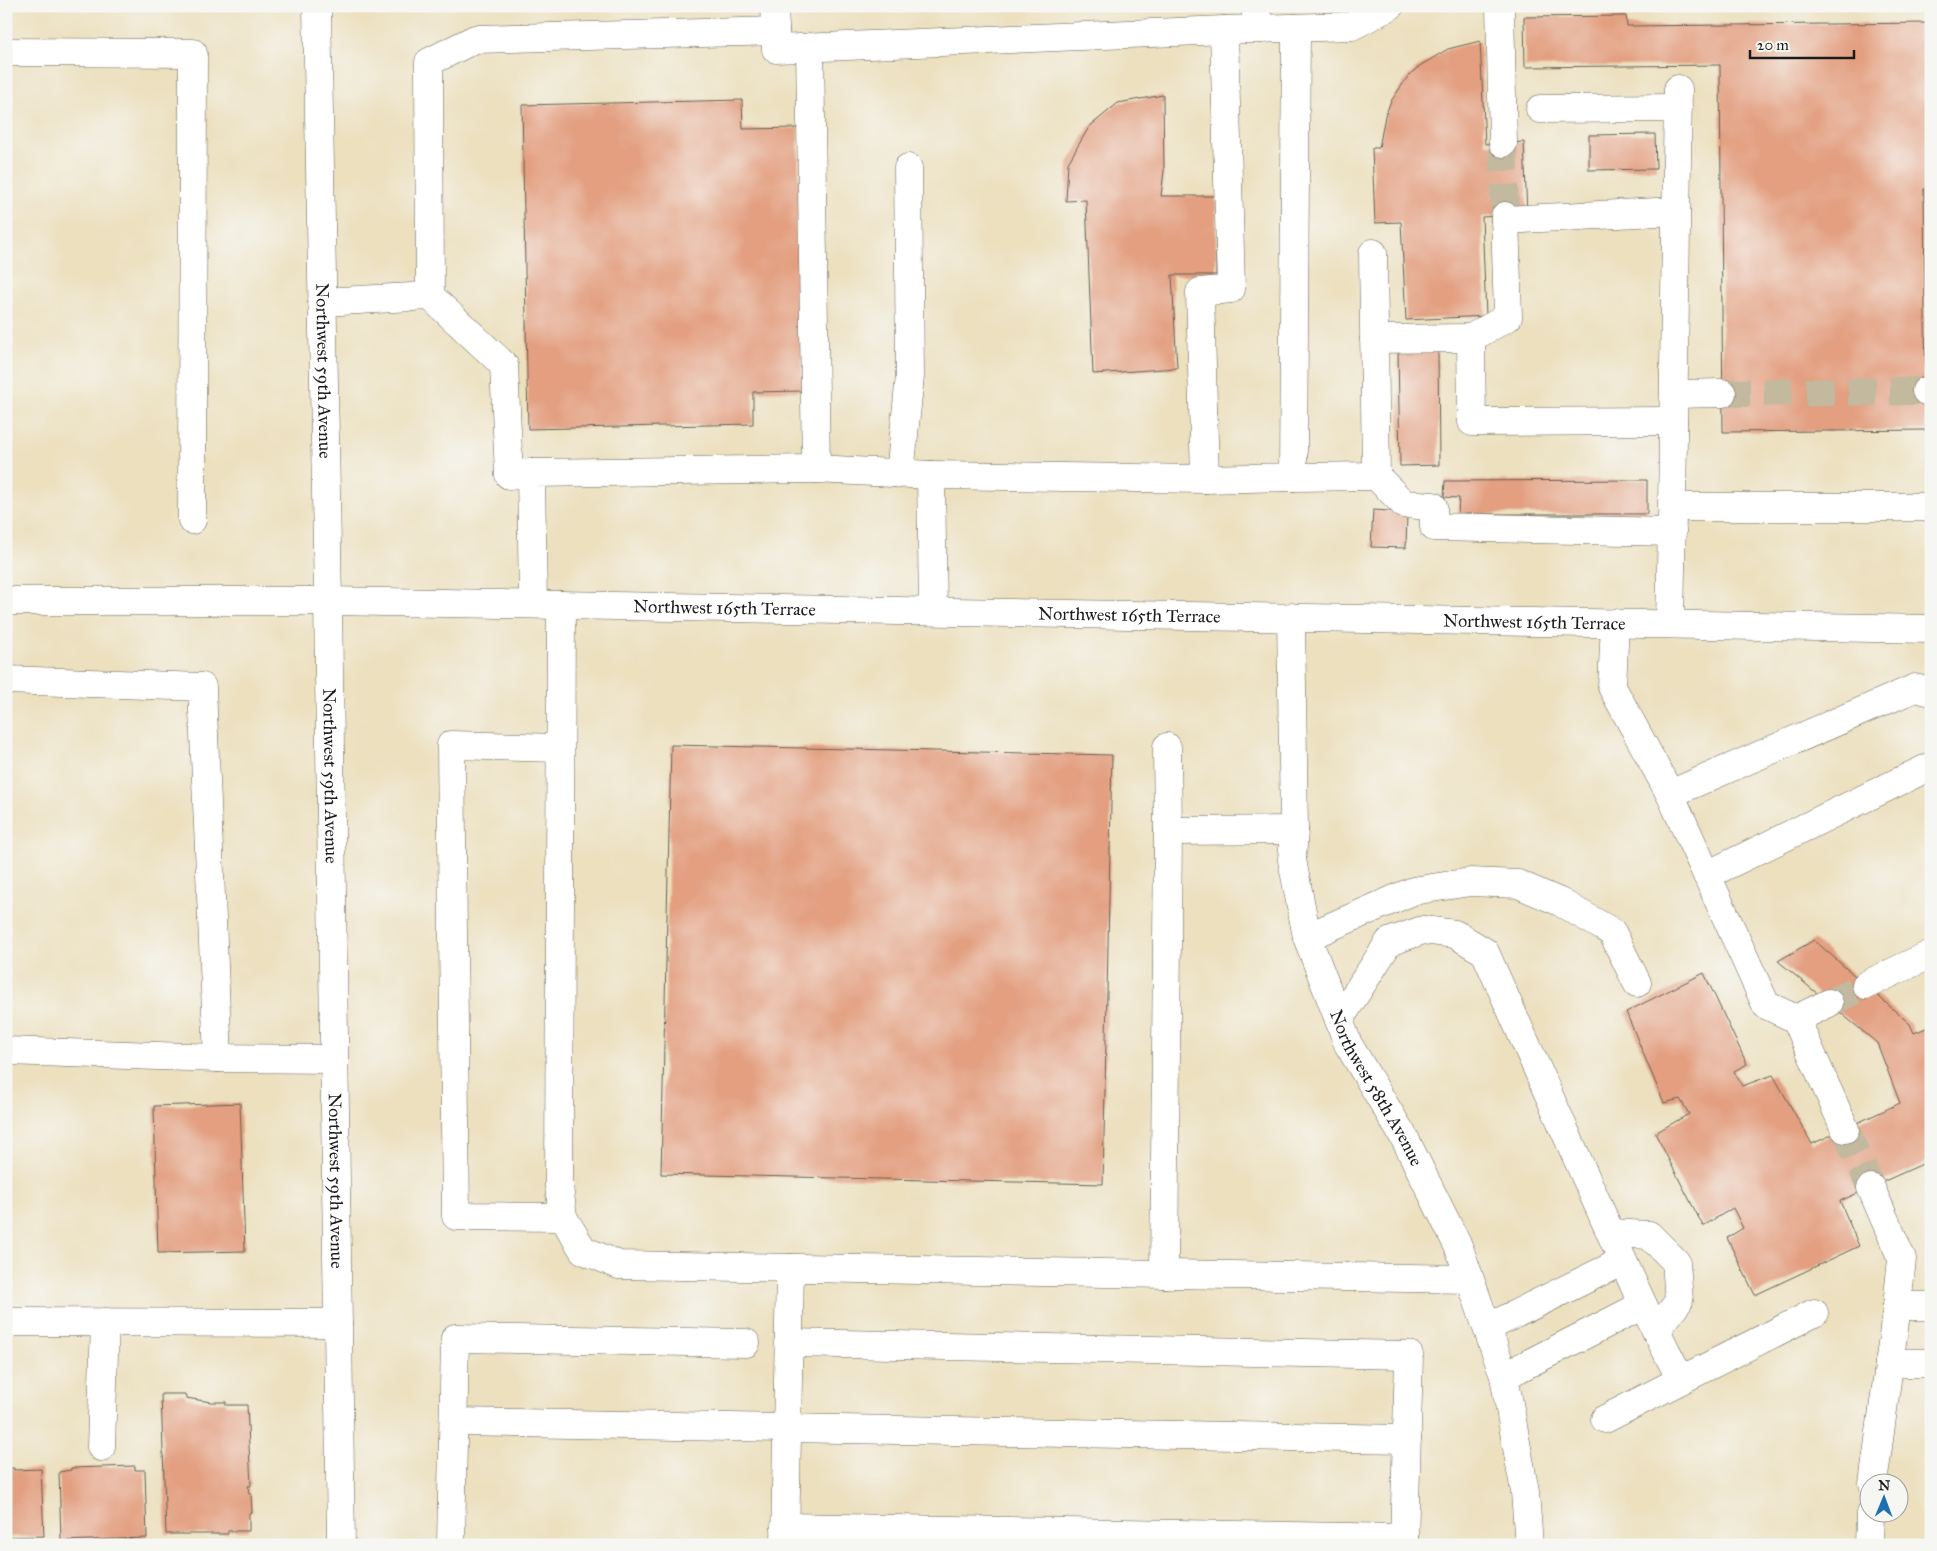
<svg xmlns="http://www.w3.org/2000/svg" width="1937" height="1551" font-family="'IM FELL Great Primer',serif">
	<rect width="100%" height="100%" fill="#f6f6f2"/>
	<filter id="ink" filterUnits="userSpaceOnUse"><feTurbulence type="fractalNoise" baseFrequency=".02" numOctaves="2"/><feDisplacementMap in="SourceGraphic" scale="10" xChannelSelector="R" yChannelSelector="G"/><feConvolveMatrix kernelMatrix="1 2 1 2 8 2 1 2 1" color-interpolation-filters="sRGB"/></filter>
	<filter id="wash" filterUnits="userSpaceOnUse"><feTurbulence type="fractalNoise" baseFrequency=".0096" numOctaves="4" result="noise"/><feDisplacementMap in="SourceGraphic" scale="20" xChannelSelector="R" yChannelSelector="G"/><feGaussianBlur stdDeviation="1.12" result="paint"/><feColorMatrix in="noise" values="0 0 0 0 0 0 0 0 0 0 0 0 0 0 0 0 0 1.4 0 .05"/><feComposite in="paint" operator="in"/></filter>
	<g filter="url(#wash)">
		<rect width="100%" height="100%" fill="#ece0bf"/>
		<g id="blocks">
			<g fill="#e39f80">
				<path d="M 1626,16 L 1627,26 L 1931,23 L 1931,189 L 1924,189 L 1926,430 L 1723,432 L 1720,65 L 1525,67 L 1524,17 Z"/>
				<path d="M 1480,41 L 1485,144 L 1524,142 L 1527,214 L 1482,217 L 1486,316 L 1406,320 L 1401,222 L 1375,223 L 1372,148 L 1379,148 L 1385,116 L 1391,101 L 1409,75 L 1421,65 L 1448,49 Z"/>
				<path d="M 1163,95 L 1164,171 L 1161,196 L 1216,196 L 1216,275 L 1172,275 L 1177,368 L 1093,374 L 1086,200 L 1066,201 L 1068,163 L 1089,127 L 1118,103 Z"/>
				<path d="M 742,100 L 743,129 L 798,128 L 803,391 L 753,392 L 753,424 L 528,429 L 522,105 Z"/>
				<path d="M 1655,134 L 1656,169 L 1589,170 L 1589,135 Z"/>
				<path d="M 1438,348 L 1439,465 L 1400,466 L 1398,349 Z"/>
				<path d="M 1647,480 L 1647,514 L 1458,514 L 1459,498 L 1444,497 L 1445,481 Z"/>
				<path d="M 1373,510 L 1407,512 L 1406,548 L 1371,547 Z"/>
				<path d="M 671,745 L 1112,755 L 1103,1184 L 661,1174 Z"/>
				<path d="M 1814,940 L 1910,1024 L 1914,1033 L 1931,1026 L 1931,1170 L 1927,1162 L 1840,1201 L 1859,1246 L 1755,1295 L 1727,1238 L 1743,1228 L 1733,1208 L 1703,1226 L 1655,1133 L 1689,1114 L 1680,1099 L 1664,1103 L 1626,1012 L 1704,973 L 1747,1064 L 1734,1071 L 1742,1086 L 1773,1075 L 1812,1144 L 1900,1103 L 1877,1043 L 1778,961 Z"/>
				<path d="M 240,1103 L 245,1251 L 158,1253 L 154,1106 Z"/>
				<path d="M 161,1394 L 185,1394 L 186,1398 L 211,1402 L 226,1402 L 226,1405 L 247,1405 L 251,1486 L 248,1486 L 249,1494 L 251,1494 L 252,1512 L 249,1513 L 249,1531 L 228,1531 L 228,1534 L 166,1534 Z"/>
				<path d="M 6,1463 L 8,1468 L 14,1468 L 14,1470 L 41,1469 L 44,1536 L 6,1537 Z"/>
				<path d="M 135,1466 L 135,1470 L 145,1470 L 147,1538 L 61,1541 L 59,1472 L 71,1470 L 71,1468 Z"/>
			</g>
		</g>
	</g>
	<g filter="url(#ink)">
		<use href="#blocks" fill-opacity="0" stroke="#656155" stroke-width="1"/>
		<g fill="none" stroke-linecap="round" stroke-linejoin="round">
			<g stroke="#c2b99e" stroke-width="28" stroke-dasharray="28 14" stroke-linecap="butt">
				<path d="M 1503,143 L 1505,216"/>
				<path d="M 1722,393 L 1926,391"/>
				<path d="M 1829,1003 L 1866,985"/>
				<path d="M 1845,1129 L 1871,1188"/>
			</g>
			<defs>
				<g id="minor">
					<path id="s1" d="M 317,6 L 328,601 L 341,1545"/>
					<path d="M 774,6 L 776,49 L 1224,30 L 1231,289 L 1200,292 L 1205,479 L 931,475 L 933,611"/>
					<path d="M 1254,6 L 1261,29"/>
					<path d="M 1500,6 L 1503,143"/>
					<path d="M 1224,30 L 1352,26 L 1390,6"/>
					<path d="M 810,47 L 816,469"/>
					<path d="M 6,52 L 193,53 L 192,520"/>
					<path d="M 1678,89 L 1672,507 L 1931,507"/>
					<path d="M 1540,109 L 1678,108"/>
					<path d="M 1505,220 L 1676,211"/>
					<path d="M 430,296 L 504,365 L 509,475 L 531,473"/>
					<path d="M 322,302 L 430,296 L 429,62 L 475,39 L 775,31"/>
					<path d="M 1471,338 L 1508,317 L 1505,216"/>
					<path d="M 1374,339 L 1471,338 L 1472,422 L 1673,421"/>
					<path d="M 1926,391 L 1931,391"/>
					<path d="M 1674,394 L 1722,393"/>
					<path d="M 900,474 L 910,376 L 908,168"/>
					<path d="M 1376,476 L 1404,504 L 1433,506 L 1434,527 L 1672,532"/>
					<path d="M 1293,477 L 1376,476 L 1373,253"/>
					<path d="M 1205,479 L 1293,477 L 1296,28"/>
					<path id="s2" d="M 6,599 L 10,601 L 328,601 L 1931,629"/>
					<path d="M 533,604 L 531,473 L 816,469 L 931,475"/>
					<path d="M 561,605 L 559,1186 L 563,1217 L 583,1250 L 619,1265 L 1469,1279"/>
					<path id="s3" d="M 1291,617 L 1294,830 L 1292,860 L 1307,937 L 1339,1020 L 1348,1044 L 1405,1139 L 1459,1248 L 1504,1376 L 1525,1492 L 1529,1545"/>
					<path d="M 1615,623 L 1612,687 L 1670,794 L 1766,1005 L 1796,1019"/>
					<path d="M 1670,624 L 1672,514"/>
					<path d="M 6,680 L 202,687 L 218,1058"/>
					<path d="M 560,748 L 451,745 L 456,1216 L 563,1217"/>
					<path d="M 1670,794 L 1915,688 L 1931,692"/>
					<path d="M 1168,831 L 1294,830"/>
					<path d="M 1707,875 L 1931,766"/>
					<path d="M 1307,937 L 1413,891 L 1470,882 L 1518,884 L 1560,902 L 1612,932 L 1637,983"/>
					<path d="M 1866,985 L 1931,954"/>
					<path d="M 1829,1003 L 1796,1019 L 1845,1129"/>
					<path d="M 1339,1020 L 1389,942 L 1423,930 L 1455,934 L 1485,952 L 1623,1261 L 1487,1328"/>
					<path d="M 6,1051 L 218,1058 L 334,1059"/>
					<path d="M 1871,1188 L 1902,1259 L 1897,1306"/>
					<path d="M 1611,1233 L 1649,1235 L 1676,1262 L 1679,1301 L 1656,1331"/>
					<path d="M 1623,1261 L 1643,1305"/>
					<path d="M 1164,1274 L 1168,831 L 1167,747"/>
					<path d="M 6,1322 L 338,1323"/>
					<path d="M 788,1343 L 1409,1355 L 1404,1545"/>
					<path d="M 1889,1363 L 1931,1363"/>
					<path d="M 1504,1376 L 1643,1305 L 1681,1380 L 1814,1313"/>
					<path d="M 1605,1419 L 1681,1380"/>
					<path d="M 454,1422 L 1407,1439"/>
					<path d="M 101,1447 L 105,1322"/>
					<path d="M 1873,1484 L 1897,1306 L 1931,1306"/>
					<path d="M 785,1527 L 1404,1538"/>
					<path d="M 451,1545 L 455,1338 L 746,1343"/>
					<path d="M 785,1545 L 790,1268"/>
					<path d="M 1869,1545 L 1870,1514"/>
				</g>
			</defs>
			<use href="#minor" stroke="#656155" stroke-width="29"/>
			<use href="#minor" stroke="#fff" stroke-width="28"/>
		</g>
	</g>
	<g text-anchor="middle" stroke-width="4" stroke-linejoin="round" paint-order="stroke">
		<g font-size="18" fill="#1c1c1c" stroke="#f6f6f2">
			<text dy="6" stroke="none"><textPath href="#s1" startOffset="365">Northwest 59th Avenue</textPath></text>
			<text dy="6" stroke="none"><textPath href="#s2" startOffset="719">Northwest 165th Terrace</textPath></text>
			<text dy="6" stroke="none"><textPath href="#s2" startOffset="1124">Northwest 165th Terrace</textPath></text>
			<text dy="6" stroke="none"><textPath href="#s2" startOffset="1529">Northwest 165th Terrace</textPath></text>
			<text dy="6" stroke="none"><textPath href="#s1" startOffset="770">Northwest 59th Avenue</textPath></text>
			<text dy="6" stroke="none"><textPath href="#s3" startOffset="488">Northwest 58th Avenue</textPath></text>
			<text dy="6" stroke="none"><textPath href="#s1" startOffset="1175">Northwest 59th Avenue</textPath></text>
		</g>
	</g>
	<rect width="1937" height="1551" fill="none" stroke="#f6f6f2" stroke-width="25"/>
	<g transform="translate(1884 1498) rotate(1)"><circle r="24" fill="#f6f6f2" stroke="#9f9f9c"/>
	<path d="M0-4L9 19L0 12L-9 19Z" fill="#1f6fb2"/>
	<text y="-8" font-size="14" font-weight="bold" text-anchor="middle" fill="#1c1c1c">N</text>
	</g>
	<path d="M1750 50v8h104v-8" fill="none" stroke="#1c1c1c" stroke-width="2.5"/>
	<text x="1757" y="50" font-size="15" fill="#1c1c1c" stroke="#f6f6f2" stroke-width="4" paint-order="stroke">20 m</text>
</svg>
